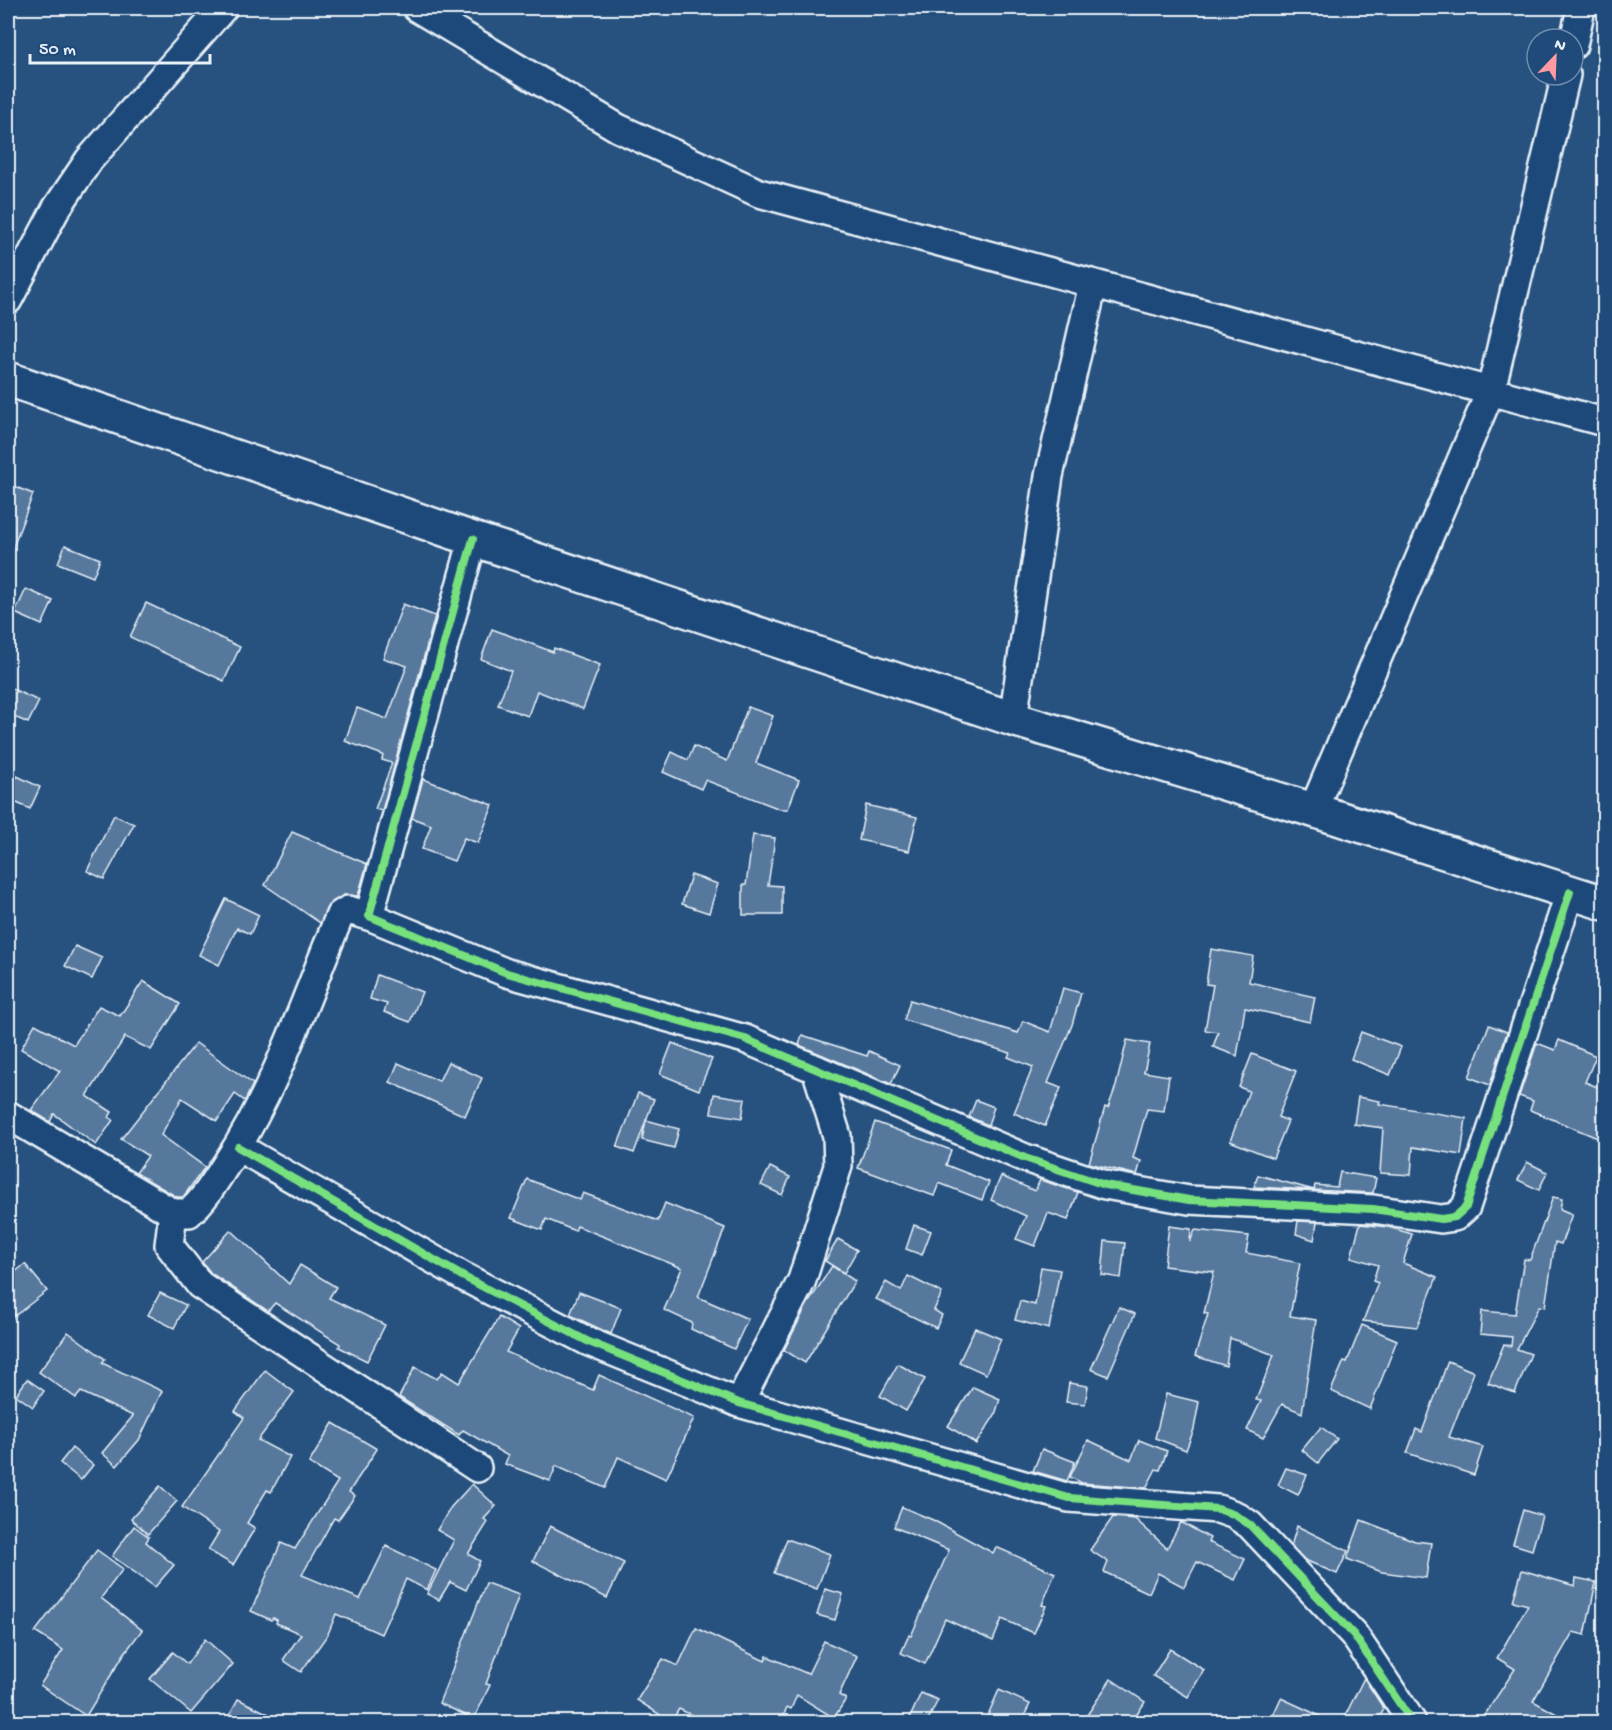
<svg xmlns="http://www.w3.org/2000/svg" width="1612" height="1730" font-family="'Gochi Hand',sans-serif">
	<rect width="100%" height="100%" fill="#27517f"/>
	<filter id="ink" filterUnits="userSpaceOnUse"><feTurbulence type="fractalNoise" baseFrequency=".0167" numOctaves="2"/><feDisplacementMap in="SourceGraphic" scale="12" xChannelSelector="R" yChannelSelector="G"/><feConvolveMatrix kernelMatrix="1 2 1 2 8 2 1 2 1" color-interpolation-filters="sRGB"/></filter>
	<g filter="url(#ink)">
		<g fill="#57789d" stroke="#e8f1f8" stroke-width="1.5">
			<path d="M 8,484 L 33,494 L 9,558 L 8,557 Z"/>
			<path d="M 65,545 L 100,559 L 93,577 L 58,563 Z"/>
			<path d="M 26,589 L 53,601 L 42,625 L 15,613 Z"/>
			<path d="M 146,603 L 240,647 L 224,681 L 130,637 Z"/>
			<path d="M 403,604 L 435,616 L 382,811 L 375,809 L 392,763 L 382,760 L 383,755 L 345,741 L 357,708 L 387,719 L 407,666 L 383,658 Z"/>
			<path d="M 492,629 L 553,652 L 554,648 L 600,665 L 583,709 L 537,691 L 528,716 L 498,705 L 511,671 L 481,659 Z"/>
			<path d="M 8,687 L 39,701 L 28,723 L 8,714 Z"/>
			<path d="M 748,707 L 773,716 L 756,763 L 799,780 L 788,809 L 780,809 L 705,780 L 701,789 L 663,772 L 672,752 L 688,760 L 694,746 L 727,761 Z"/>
			<path d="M 17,776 L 40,787 L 30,809 L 8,799 Z"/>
			<path d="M 423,779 L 493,805 L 478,843 L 464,838 L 454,861 L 422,849 L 431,825 L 412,818 Z"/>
			<path d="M 866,805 L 917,817 L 909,851 L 859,840 Z"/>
			<path d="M 114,815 L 134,824 L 104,879 L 87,871 Z"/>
			<path d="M 292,832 L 367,864 L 358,896 L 345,895 L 332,902 L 320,923 L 265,885 Z"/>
			<path d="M 753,835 L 775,838 L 768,885 L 782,886 L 782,915 L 743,915 L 743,885 L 746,885 Z"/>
			<path d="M 691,875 L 718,884 L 709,913 L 682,904 Z"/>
			<path d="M 226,899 L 259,915 L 250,934 L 237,928 L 219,965 L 199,955 Z"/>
			<path d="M 75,946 L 102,958 L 92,979 L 65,966 Z"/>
			<path d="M 1211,949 L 1253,956 L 1249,982 L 1315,997 L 1310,1022 L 1245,1008 L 1237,1056 L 1213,1047 L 1218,1032 L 1205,1030 L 1213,985 L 1206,984 Z"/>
			<path d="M 377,975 L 422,992 L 410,1022 L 384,1012 L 387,1004 L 370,999 Z"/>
			<path d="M 143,981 L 180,1004 L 151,1050 L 125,1037 L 87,1096 L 112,1112 L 109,1117 L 113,1120 L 96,1145 L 54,1114 L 50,1122 L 31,1110 L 60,1071 L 21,1049 L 35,1024 L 74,1045 L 99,1006 L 120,1016 Z"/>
			<path d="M 1063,988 L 1081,993 L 1072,1025 L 1048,1083 L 1061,1088 L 1045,1126 L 1014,1113 L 1033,1067 L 1008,1057 L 1010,1053 L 904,1020 L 910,1000 L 1018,1033 L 1023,1021 L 1050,1032 Z"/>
			<path d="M 1489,1025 L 1507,1032 L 1490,1085 L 1469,1077 Z"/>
			<path d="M 1361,1032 L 1401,1047 L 1390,1075 L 1351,1059 Z"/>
			<path d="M 802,1035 L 867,1056 L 869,1051 L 900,1065 L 891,1084 L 799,1045 Z"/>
			<path d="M 1127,1040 L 1150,1044 L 1144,1072 L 1169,1076 L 1164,1111 L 1147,1109 L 1133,1158 L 1141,1161 L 1137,1175 L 1089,1163 L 1105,1107 L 1108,1108 L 1116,1086 Z"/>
			<path d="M 1559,1040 L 1596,1056 L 1585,1082 L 1605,1090 L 1605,1126 L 1600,1139 L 1530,1110 L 1533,1101 L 1519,1096 L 1537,1043 L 1555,1050 Z"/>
			<path d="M 196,1043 L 253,1084 L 245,1101 L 235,1094 L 217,1121 L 182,1098 L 161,1135 L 205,1167 L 183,1197 L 177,1197 L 136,1173 L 148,1156 L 121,1139 Z"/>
			<path d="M 672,1043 L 712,1059 L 699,1090 L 660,1074 Z"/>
			<path d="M 1252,1054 L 1296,1071 L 1278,1117 L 1288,1121 L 1273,1158 L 1230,1141 L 1249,1091 L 1239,1087 Z"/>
			<path d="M 448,1062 L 482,1078 L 465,1116 L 390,1082 L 398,1063 L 439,1081 Z"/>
			<path d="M 638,1093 L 654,1099 L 634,1153 L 617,1147 Z"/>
			<path d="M 714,1094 L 745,1099 L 742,1118 L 711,1113 Z"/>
			<path d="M 1358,1097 L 1380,1101 L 1379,1104 L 1466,1118 L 1461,1155 L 1413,1147 L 1411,1175 L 1380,1173 L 1383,1128 L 1354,1124 Z"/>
			<path d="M 976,1100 L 994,1107 L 988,1125 L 969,1117 Z"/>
			<path d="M 646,1120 L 679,1129 L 674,1148 L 642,1140 Z"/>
			<path d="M 875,1122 L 951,1150 L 946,1165 L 989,1182 L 982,1200 L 939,1183 L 934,1196 L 858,1168 Z"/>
			<path d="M 1527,1162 L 1547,1172 L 1539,1190 L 1518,1180 Z"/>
			<path d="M 770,1167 L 790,1177 L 782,1195 L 761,1185 Z"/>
			<path d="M 1340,1172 L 1376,1178 L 1373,1193 L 1254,1187 L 1258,1175 L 1314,1190 L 1315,1185 L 1337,1187 Z"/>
			<path d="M 1001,1176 L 1035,1191 L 1040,1180 L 1078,1192 L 1068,1220 L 1048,1213 L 1035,1246 L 1016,1239 L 1026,1216 L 991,1200 Z"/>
			<path d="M 527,1179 L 580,1200 L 583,1193 L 658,1221 L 665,1203 L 725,1228 L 698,1297 L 748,1319 L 734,1349 L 691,1329 L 692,1323 L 664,1310 L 682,1268 L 577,1226 L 575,1231 L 546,1219 L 542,1230 L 511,1218 Z"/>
			<path d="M 1553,1197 L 1562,1199 L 1560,1209 L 1572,1214 L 1561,1244 L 1555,1242 L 1545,1307 L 1539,1306 L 1517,1349 L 1531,1354 L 1515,1393 L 1488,1383 L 1504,1344 L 1511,1346 L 1512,1337 L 1480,1334 L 1482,1311 L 1515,1314 L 1524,1259 L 1530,1260 Z"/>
			<path d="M 1298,1221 L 1317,1222 L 1314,1240 L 1296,1234 Z"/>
			<path d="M 1360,1224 L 1388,1227 L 1412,1234 L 1403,1263 L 1437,1277 L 1417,1327 L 1363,1321 L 1378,1283 L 1373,1281 L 1378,1265 L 1351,1257 Z"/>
			<path d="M 914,1225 L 931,1231 L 922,1255 L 906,1249 Z"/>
			<path d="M 1169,1226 L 1191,1229 L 1190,1242 L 1195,1230 L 1249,1236 L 1246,1253 L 1300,1263 L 1290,1316 L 1316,1320 L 1302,1413 L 1282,1404 L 1263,1438 L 1247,1430 L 1261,1401 L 1256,1400 L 1274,1355 L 1230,1338 L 1226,1366 L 1195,1356 L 1208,1314 L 1204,1313 L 1214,1272 L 1164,1266 Z"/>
			<path d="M 231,1230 L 289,1284 L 300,1265 L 336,1287 L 329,1298 L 385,1325 L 367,1361 L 339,1347 L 340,1344 L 275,1303 L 268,1311 L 211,1273 L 202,1262 Z"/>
			<path d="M 838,1239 L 857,1250 L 844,1273 L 825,1261 Z"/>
			<path d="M 1105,1241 L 1125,1243 L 1121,1278 L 1102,1275 Z"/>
			<path d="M 25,1264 L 47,1291 L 8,1321 L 8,1278 Z"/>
			<path d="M 832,1266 L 855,1281 L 805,1363 L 784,1350 L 807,1305 Z"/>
			<path d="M 1041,1267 L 1060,1270 L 1049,1329 L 1015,1320 L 1020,1301 L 1035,1305 Z"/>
			<path d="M 908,1276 L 942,1293 L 934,1310 L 942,1315 L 936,1328 L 876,1299 L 886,1282 L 901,1291 Z"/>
			<path d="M 579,1292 L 621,1308 L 611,1334 L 570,1315 Z"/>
			<path d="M 160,1293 L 186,1305 L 174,1328 L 148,1315 Z"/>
			<path d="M 1119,1307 L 1135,1314 L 1108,1376 L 1091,1369 Z"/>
			<path d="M 499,1317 L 519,1329 L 506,1352 L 593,1390 L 599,1375 L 694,1418 L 666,1479 L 618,1457 L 605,1488 L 556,1466 L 550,1481 L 505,1464 L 508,1456 L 463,1430 L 459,1435 L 399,1397 L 415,1367 L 437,1379 L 442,1372 L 459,1383 Z"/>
			<path d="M 1362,1325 L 1397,1340 L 1370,1409 L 1331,1391 L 1344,1361 L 1347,1362 Z"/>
			<path d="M 975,1328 L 1001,1339 L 986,1374 L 959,1362 Z"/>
			<path d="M 68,1332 L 105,1359 L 102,1363 L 162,1391 L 139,1440 L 117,1466 L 102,1453 L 133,1416 L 81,1392 L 76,1398 L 39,1372 Z"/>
			<path d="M 1448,1361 L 1474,1372 L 1449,1437 L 1483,1447 L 1474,1475 L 1407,1453 L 1416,1429 L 1422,1432 Z"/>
			<path d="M 898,1364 L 925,1379 L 906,1411 L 880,1396 Z"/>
			<path d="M 265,1370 L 294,1392 L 258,1440 L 290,1457 L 271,1492 L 267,1490 L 247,1523 L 255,1528 L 233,1565 L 208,1550 L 219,1532 L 182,1507 L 244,1418 L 235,1411 Z"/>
			<path d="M 27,1379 L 44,1391 L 33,1407 L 16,1395 Z"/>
			<path d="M 1069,1383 L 1088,1386 L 1085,1404 L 1066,1402 Z"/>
			<path d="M 973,1387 L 1000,1399 L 995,1415 L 976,1444 L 948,1426 Z"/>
			<path d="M 1166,1394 L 1199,1402 L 1194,1429 L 1186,1450 L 1155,1438 Z"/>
			<path d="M 333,1423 L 377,1449 L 349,1492 L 355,1496 L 338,1520 L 334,1518 L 302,1575 L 360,1599 L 386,1546 L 436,1570 L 427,1590 L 406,1579 L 381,1634 L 336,1614 L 328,1634 L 301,1672 L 283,1660 L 301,1634 L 276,1623 L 277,1620 L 273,1618 L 271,1620 L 251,1611 L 281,1543 L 295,1549 L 338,1481 L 309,1463 Z"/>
			<path d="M 1321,1427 L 1337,1439 L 1318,1463 L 1302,1450 Z"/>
			<path d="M 1088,1440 L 1131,1460 L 1139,1440 L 1167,1451 L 1160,1470 L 1156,1469 L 1146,1488 L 1082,1483 L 1070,1477 Z"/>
			<path d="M 72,1448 L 93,1465 L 81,1480 L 60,1463 Z"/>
			<path d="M 1042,1449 L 1075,1462 L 1067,1481 L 1033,1471 Z"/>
			<path d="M 1286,1468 L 1307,1475 L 1298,1495 L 1278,1485 Z"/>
			<path d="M 472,1484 L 496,1506 L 484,1519 L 488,1522 L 468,1554 L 480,1561 L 466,1590 L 450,1582 L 439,1600 L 427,1594 L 454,1540 L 437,1530 L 451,1507 Z"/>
			<path d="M 160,1486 L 177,1501 L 148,1534 L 131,1519 Z"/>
			<path d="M 902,1507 L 933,1520 L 993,1553 L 996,1547 L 1055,1573 L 1042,1605 L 1046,1606 L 1034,1633 L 1002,1619 L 993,1641 L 945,1619 L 925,1664 L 901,1653 L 909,1635 L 911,1636 L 949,1550 L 894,1527 Z"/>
			<path d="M 1523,1510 L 1542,1516 L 1532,1550 L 1513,1544 Z"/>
			<path d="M 1113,1517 L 1135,1519 L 1167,1548 L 1181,1522 L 1210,1538 L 1208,1542 L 1245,1559 L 1235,1580 L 1197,1562 L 1184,1587 L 1158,1573 L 1149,1593 L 1104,1572 L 1108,1562 L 1090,1550 Z"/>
			<path d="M 1361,1520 L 1415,1541 L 1431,1543 L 1426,1578 L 1382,1572 L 1347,1559 Z"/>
			<path d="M 134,1526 L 149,1537 L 146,1542 L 174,1565 L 155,1587 L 112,1556 Z"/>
			<path d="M 550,1526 L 624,1563 L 607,1598 L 533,1561 Z"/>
			<path d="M 1297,1526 L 1348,1551 L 1337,1574 L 1305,1560 L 1291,1546 Z"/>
			<path d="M 787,1539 L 830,1554 L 817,1589 L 774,1573 Z"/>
			<path d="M 97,1550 L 123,1569 L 101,1598 L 142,1630 L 124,1654 L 86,1716 L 40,1685 L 63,1650 L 35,1632 Z"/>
			<path d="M 1522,1570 L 1575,1586 L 1576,1578 L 1596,1582 L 1585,1635 L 1573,1632 L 1533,1701 L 1571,1722 L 1480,1722 L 1515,1669 L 1497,1658 L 1528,1605 L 1513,1601 Z"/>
			<path d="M 486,1583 L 519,1595 L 486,1684 L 490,1685 L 474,1719 L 439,1703 Z"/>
			<path d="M 825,1589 L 843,1594 L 835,1620 L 817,1615 Z"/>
			<path d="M 696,1628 L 765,1661 L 767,1656 L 808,1674 L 824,1641 L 857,1656 L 839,1695 L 846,1699 L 834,1718 L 797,1695 L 791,1709 L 787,1707 L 781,1722 L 706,1722 L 679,1709 L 671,1722 L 637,1700 L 663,1659 L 678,1666 Z"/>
			<path d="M 205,1639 L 233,1664 L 191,1713 L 150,1679 L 173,1652 L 187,1664 Z"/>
			<path d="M 1170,1649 L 1204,1670 L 1188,1697 L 1153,1676 Z"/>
			<path d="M 1364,1678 L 1384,1709 L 1377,1722 L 1342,1722 Z"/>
			<path d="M 1111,1679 L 1145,1702 L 1132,1722 L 1098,1722 L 1087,1715 Z"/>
			<path d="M 999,1690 L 1030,1704 L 1021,1722 L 999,1722 L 987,1717 Z"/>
			<path d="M 921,1693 L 938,1700 L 927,1722 L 908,1722 Z"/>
			<path d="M 1281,1698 L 1333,1722 L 1270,1722 Z"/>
			<path d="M 238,1699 L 285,1722 L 226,1722 Z"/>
		</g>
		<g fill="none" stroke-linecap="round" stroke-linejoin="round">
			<defs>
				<g id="street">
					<path d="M 417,8 L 618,128 L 759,193 L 1604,422"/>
					<path d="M 1573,45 L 1581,8"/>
					<path d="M 8,300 L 56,209 L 89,160 L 223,8"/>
					<path d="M 473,539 L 369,916 L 507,973 L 745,1039 L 1025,1158 L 1105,1185 L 1189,1200 L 1373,1209 L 1441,1219 L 1455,1217 L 1466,1207 L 1570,892"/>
					<path d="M 1013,719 L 1049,476 L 1093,284"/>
					<path d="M 1313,810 L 1491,390 L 1566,75"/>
					<path d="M 8,1115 L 173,1213 L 189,1213 C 204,1200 214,1183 225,1166 C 276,1090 305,999 340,915 L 348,910 L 369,916"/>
					<path d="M 238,1147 L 464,1277 L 589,1342 L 739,1403 L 1069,1498 L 1218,1509 L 1235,1515 L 1250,1525 L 1354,1635 L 1412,1722"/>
					<path d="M 173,1213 L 169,1245 L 200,1285 L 477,1468"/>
					<path d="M 739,1403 L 802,1280 L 838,1166 L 837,1136 L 816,1069"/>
				</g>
				<path id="primary" d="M 8,379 L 473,539 L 1013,719 L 1313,810 L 1604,903"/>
			</defs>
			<use href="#street" stroke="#e8f1f8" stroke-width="32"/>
			<use href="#primary" stroke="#e8f1f8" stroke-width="38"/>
			<use href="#street" stroke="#1f4a7a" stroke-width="27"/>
			<use href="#primary" stroke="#1f4a7a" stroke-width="33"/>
			<defs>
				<g id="cycleway">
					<path d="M 473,539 L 369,916 L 507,973 L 745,1039 L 1025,1158 L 1105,1185 L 1189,1200 L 1373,1209 L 1441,1219 L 1455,1217 L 1466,1207 L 1570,892"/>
					<path d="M 238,1147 L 464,1277 L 589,1342 L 739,1403 L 1069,1498 L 1218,1509 L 1235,1515 L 1250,1525 L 1354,1635 L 1412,1722"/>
				</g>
			</defs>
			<use href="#cycleway" stroke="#1f4a7a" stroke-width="11"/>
			<use href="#cycleway" stroke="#77e17e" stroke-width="8"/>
		</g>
	</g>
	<rect width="1612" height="1730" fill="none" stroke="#1f4a7a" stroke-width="30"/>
	<rect x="15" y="15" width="1582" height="1700" fill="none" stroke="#e8f1f8" stroke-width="2" filter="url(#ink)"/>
	<g transform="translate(1555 57) rotate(23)"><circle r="28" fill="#1f4a7a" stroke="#6f8dac" stroke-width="1.5"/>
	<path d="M0-4.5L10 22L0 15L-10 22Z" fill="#ff9aa2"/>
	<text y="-9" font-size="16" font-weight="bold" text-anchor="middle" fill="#e8f1f8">N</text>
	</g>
	<path d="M30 54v9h180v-9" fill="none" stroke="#e8f1f8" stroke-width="3"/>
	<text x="39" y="54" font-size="18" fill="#e8f1f8" stroke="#1f4a7a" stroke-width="4.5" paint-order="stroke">50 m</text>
</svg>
